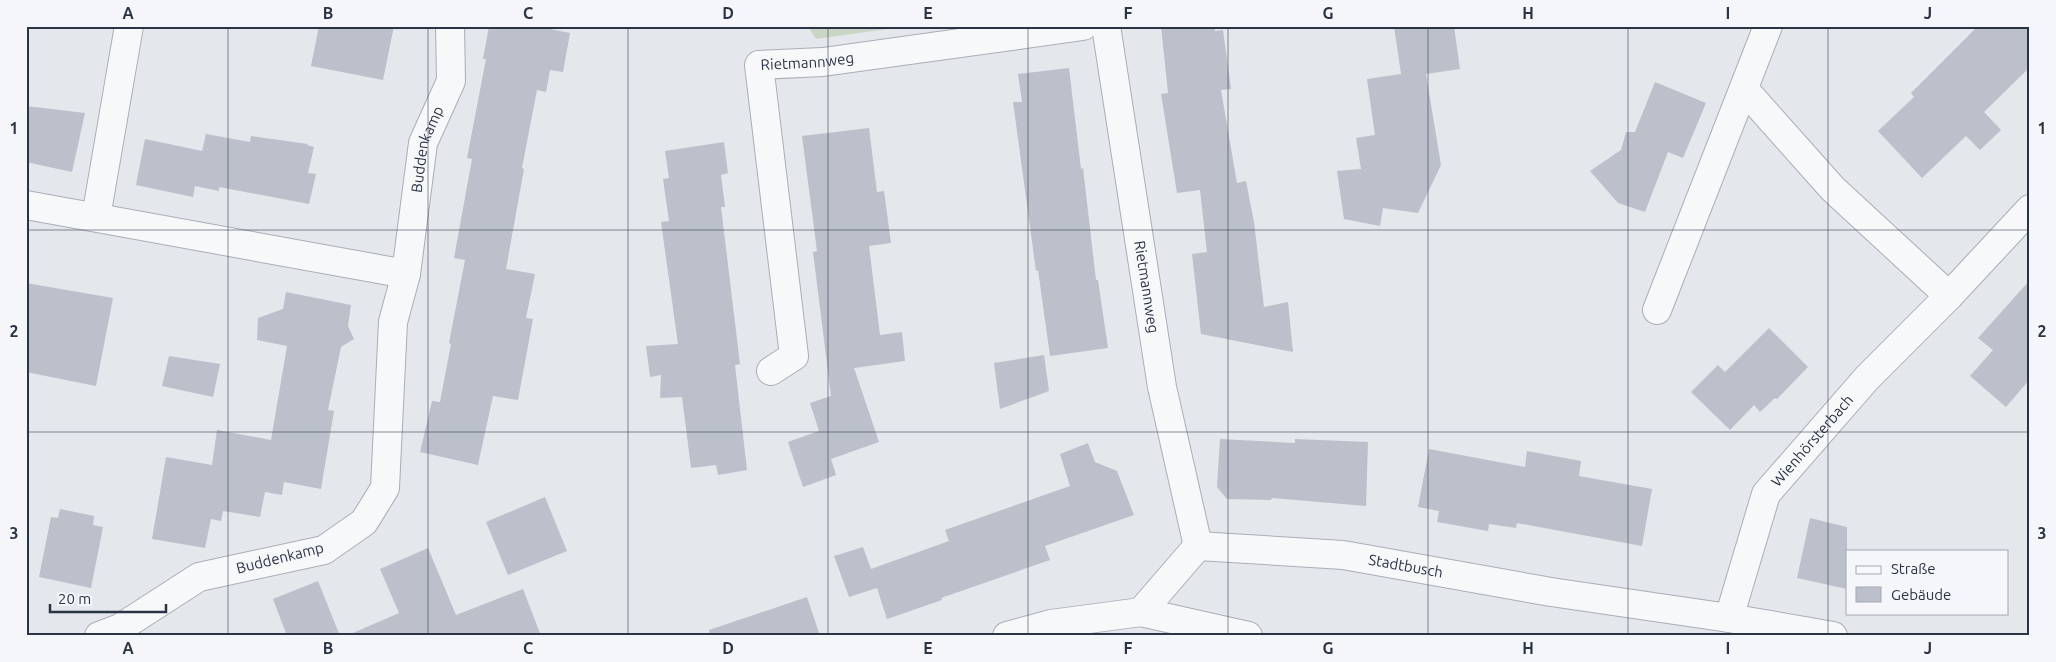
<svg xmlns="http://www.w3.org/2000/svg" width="2056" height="662" font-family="Ubuntu,sans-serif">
	<rect width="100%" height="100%" fill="#e4e7ec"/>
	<path fill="#c9d6c5" d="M 808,26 L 908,26 L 816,39 Z"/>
	<g fill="#bbc0ca">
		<path d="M 319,26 L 394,26 L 383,80 L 311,66 Z"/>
		<path d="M 489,26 L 535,26 L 570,33 L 563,72 L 550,70 L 546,92 L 537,90 L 522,168 L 524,169 L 506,269 L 535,274 L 526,318 L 533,319 L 518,400 L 493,396 L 478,465 L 420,452 L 432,401 L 440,402 L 451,344 L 449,343 L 465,260 L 454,258 L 472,159 L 467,158 L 486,59 L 483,59 Z"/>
		<path d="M 1161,26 L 1214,26 L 1215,31 L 1223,30 L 1231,89 L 1221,90 L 1237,183 L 1246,181 L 1254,222 L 1264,307 L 1288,302 L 1293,352 L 1201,334 L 1192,254 L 1207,252 L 1200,190 L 1177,193 L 1161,94 L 1168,93 Z"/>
		<path d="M 1394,26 L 1454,26 L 1460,69 L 1426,74 L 1441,165 L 1418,213 L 1383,208 L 1380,226 L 1344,219 L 1337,171 L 1361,169 L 1356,138 L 1375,135 L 1367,79 L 1401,74 Z"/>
		<path d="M 1978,26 L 2030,26 L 2030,67 L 1984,112 L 2001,130 L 1980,150 L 1966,136 L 1922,178 L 1878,131 L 1914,97 L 1911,93 Z"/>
		<path d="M 1069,68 L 1081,169 L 1083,168 L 1096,280 L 1098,280 L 1108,348 L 1050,356 L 1038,270 L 1036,271 L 1013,102 L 1022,102 L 1018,74 Z"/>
		<path d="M 1655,82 L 1706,103 L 1683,158 L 1668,152 L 1645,212 L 1618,203 L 1590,171 L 1621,150 L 1626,132 L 1635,132 Z"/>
		<path d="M 26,106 L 85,113 L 72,172 L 26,162 Z"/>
		<path d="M 869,128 L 877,192 L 884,191 L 891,243 L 869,246 L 880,335 L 902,332 L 905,361 L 854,368 L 879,442 L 831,459 L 836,475 L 803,487 L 788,442 L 819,431 L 810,403 L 831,396 L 813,252 L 817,251 L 802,136 Z"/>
		<path d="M 206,134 L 250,142 L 251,136 L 308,144 L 307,145 L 314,147 L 308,173 L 316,174 L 309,204 L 219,187 L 219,191 L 195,186 L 193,197 L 136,185 L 145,139 L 202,151 Z"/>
		<path d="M 724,142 L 728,173 L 721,175 L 725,207 L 721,207 L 740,364 L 735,365 L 747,470 L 718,475 L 716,465 L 691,468 L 682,397 L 660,398 L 661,375 L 650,377 L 646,346 L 678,344 L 661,222 L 669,221 L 663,179 L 669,178 L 665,151 Z"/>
		<path d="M 2030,280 L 2030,379 L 2006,407 L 1970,376 L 1993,350 L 1978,338 Z"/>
		<path d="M 26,283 L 113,298 L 96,386 L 26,372 Z"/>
		<path d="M 286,292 L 351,305 L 348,326 L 354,339 L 341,347 L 328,410 L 334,411 L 321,489 L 284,482 L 282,495 L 265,492 L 260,517 L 223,511 L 221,521 L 211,519 L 205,548 L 152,539 L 166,457 L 212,465 L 217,430 L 271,440 L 287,346 L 257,340 L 258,318 L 283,309 Z"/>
		<path d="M 1769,328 L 1808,367 L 1777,399 L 1775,398 L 1760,412 L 1754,405 L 1730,430 L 1691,392 L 1718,365 L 1725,372 Z"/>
		<path d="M 1044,355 L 1049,391 L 1000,409 L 994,363 Z"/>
		<path d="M 169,356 L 220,364 L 213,397 L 162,386 Z"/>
		<path d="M 1220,439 L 1295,443 L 1295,439 L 1368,442 L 1366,506 L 1272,498 L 1271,500 L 1227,499 L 1217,487 Z"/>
		<path d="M 1088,443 L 1095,462 L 1117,471 L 1134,515 L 1045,546 L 1050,560 L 941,598 L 942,600 L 887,619 L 877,588 L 849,597 L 834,556 L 863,547 L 871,569 L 949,541 L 945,530 L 1070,486 L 1060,454 Z"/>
		<path d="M 1429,449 L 1525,467 L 1527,451 L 1581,461 L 1579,476 L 1652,489 L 1642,546 L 1517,523 L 1516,528 L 1489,524 L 1488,531 L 1437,522 L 1439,511 L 1418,507 Z"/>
		<path d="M 545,497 L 567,551 L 508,575 L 486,522 Z"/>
		<path d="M 60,509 L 94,516 L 93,525 L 103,527 L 91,588 L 39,577 L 51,517 L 58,518 Z"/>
		<path d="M 1810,518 L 1847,527 L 1847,589 L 1797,578 Z"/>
		<path d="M 428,548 L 456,615 L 523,589 L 541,636 L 346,636 L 399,613 L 380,569 Z"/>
		<path d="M 318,581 L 340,636 L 287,636 L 273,599 Z"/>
		<path d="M 807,597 L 820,636 L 710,636 L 709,630 Z"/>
	</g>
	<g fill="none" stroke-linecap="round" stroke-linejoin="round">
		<defs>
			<g id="minor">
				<path id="s1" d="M 1106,26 L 1162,387 L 1198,546"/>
				<path d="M 1744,89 L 1833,189 L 1949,296"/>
				<path d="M 26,205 L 406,274"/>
				<path d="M 96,217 L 129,26"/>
				<path d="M 1657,310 L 1768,26"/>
				<path id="s2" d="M 771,371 L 794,356 L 759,65 L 823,62 L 1083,26"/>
				<path id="s3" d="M 1198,546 L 1343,555 L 1551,592 L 1729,618 L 1833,636"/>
				<path d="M 1141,612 L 1248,636"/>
				<path id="s4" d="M 1729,618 L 1766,494 L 1867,378 L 1949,296 L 2030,209"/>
				<path id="s5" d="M 99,636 L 120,628 L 199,577 L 324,550 L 364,522 L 385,488 L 393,322 L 406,274 L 423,143 L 451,81 L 450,26"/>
				<path d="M 1007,636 L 1051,624 L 1141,612 L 1198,546"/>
			</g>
		</defs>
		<use href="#minor" stroke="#a9aeb7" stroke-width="30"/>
		<use href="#minor" stroke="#f7f8fa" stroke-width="28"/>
	</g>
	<path fill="none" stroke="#2b3445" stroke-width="1" stroke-opacity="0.55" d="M 228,26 L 228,636M 428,26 L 428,636M 628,26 L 628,636M 828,26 L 828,636M 1028,26 L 1028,636M 1228,26 L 1228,636M 1428,26 L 1428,636M 1628,26 L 1628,636M 1828,26 L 1828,636M 26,230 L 2030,230M 26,432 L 2030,432"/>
	<g text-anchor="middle" stroke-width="4.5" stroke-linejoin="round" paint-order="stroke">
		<g font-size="15" fill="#2b3445" stroke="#f4f6f9">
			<text dy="5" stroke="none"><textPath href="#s2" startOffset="369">Rietmannweg</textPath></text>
			<text dy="5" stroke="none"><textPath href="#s5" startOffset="676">Buddenkamp</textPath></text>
			<text dy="5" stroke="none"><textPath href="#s1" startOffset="264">Rietmannweg</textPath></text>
			<text dy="5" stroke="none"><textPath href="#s4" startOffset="200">Wienhörsterbach</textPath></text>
			<text transform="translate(280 558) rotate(-14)" y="5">Buddenkamp</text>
			<text dy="5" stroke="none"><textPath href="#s3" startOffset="209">Stadtbusch</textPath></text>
		</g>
	</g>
	<rect width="2056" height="662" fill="none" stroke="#f4f6f9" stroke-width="55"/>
	<rect x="1846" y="550" width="162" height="65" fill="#f4f6f9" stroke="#a4a8b1"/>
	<rect x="1856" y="566" width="25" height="8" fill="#f7f8fa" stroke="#a4a8b1"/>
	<text x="1891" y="574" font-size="15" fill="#2b3445">Straße</text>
	<rect x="1856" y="587" width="25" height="15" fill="#bbc0ca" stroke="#a4a8b1"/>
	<text x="1891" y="600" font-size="15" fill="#2b3445">Gebäude</text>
	<path d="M50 604v8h116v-8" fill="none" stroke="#2b3445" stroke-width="2.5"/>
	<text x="58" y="604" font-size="15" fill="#2b3445" stroke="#f4f6f9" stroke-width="4" paint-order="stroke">20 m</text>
	<rect x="28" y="28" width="2000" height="606" fill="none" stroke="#2b3445" stroke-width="2"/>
	<g font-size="16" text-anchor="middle" font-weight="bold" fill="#2b3445">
		<text x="128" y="19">A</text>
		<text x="328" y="19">B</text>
		<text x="528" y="19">C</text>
		<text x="728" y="19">D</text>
		<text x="928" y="19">E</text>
		<text x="1128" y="19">F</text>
		<text x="1328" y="19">G</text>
		<text x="1528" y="19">H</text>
		<text x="1728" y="19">I</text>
		<text x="1928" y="19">J</text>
		<text x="14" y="134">1</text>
		<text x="2042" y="134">1</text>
		<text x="14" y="337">2</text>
		<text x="2042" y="337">2</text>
		<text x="14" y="539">3</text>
		<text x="2042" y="539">3</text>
		<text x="128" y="654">A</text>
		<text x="328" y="654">B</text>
		<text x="528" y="654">C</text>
		<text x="728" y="654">D</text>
		<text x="928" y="654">E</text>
		<text x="1128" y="654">F</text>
		<text x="1328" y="654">G</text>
		<text x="1528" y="654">H</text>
		<text x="1728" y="654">I</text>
		<text x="1928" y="654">J</text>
	</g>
</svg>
